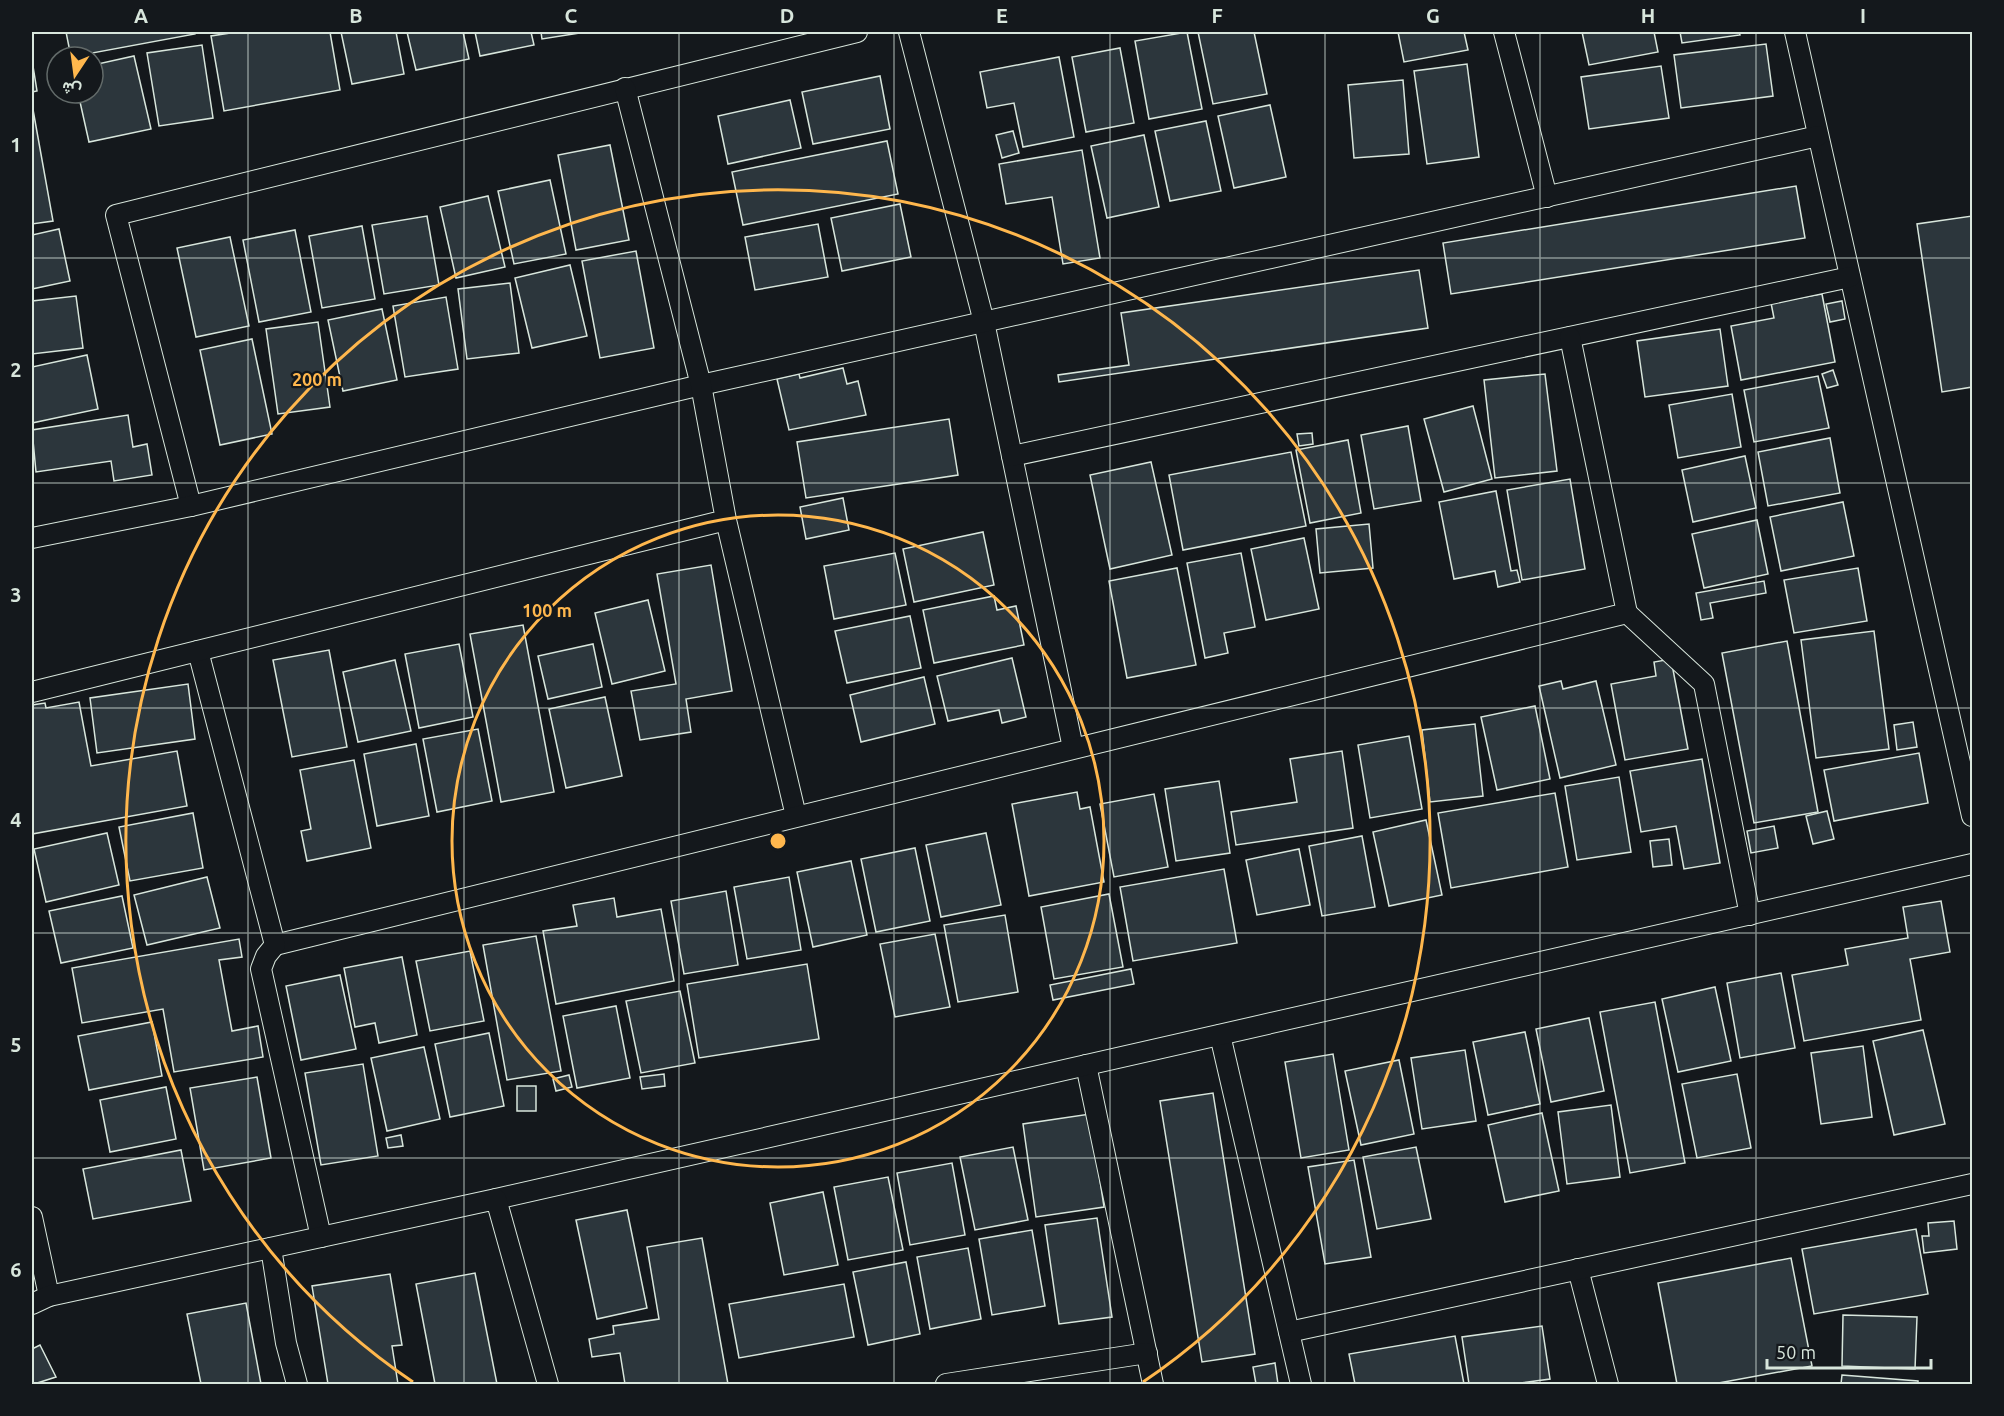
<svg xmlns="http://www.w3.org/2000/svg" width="2004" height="1416" font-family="Ubuntu,Vazirmatn,sans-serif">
	<rect width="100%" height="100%" fill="#14181c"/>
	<g fill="#2c363c" stroke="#d8e6dc" stroke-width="1.5">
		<path d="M 66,32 L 195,32 L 195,34 L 71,57 Z"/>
		<path d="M 237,32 L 330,32 L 340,90 L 224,111 L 211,36 Z"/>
		<path d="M 341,32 L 396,32 L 404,74 L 352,84 Z"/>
		<path d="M 407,32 L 463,32 L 469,59 L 416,70 Z"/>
		<path d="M 475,32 L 531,32 L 534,45 L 480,56 Z"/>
		<path d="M 541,32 L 586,32 L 542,39 Z"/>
		<path d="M 1187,32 L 1202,109 L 1149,119 L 1135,41 Z"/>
		<path d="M 1198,32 L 1254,32 L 1267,94 L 1213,104 Z"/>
		<path d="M 1398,32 L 1464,32 L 1468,50 L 1404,62 Z"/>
		<path d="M 1582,32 L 1654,32 L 1658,52 L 1589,65 Z"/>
		<path d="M 1680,32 L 1739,32 L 1740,35 L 1682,43 Z"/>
		<path d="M 1766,44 L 1773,96 L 1681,108 L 1674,55 Z"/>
		<path d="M 202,45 L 213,118 L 159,126 L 147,53 Z"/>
		<path d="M 1120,48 L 1134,123 L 1086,132 L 1072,57 Z"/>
		<path d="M 134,56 L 151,129 L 89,142 L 78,93 L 93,93 L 93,65 Z"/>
		<path d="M 1059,57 L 1074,137 L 1023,147 L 1014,103 L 987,108 L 980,72 Z"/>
		<path d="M 32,60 L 37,91 L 32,92 Z"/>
		<path d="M 1467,64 L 1479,157 L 1427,164 L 1414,71 Z"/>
		<path d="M 1661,66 L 1669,118 L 1589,129 L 1581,77 Z"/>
		<path d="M 880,76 L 890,129 L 813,144 L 802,92 Z"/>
		<path d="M 1403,80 L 1409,154 L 1354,158 L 1348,85 Z"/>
		<path d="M 790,100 L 801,148 L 728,164 L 718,116 Z"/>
		<path d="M 32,104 L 53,221 L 32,224 Z"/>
		<path d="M 1270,105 L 1286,177 L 1234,188 L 1218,116 Z"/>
		<path d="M 1206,121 L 1221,191 L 1170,201 L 1155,131 Z"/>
		<path d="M 1013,131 L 1019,153 L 1002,158 L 996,135 Z"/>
		<path d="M 1144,135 L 1159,207 L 1107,218 L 1091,146 Z"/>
		<path d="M 887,141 L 898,194 L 743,225 L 732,172 Z"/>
		<path d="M 610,145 L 629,240 L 576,250 L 558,155 Z"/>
		<path d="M 1082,150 L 1100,258 L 1063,264 L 1052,197 L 1006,204 L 999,164 Z"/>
		<path d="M 550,180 L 566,254 L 514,264 L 498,191 Z"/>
		<path d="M 1796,186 L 1805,238 L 1451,294 L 1443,243 Z"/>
		<path d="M 488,196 L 505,267 L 456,278 L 440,207 Z"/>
		<path d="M 900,204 L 911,257 L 842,271 L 831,218 Z"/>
		<path d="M 427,216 L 439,285 L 384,294 L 372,225 Z"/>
		<path d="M 1972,216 L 1972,387 L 1942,392 L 1917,224 Z"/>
		<path d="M 818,224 L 828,277 L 755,290 L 745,237 Z"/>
		<path d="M 362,226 L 375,299 L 322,308 L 309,236 Z"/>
		<path d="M 59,229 L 70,281 L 32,289 L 32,235 Z"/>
		<path d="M 295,230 L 311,312 L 259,322 L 243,240 Z"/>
		<path d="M 230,237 L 249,326 L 196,337 L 177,248 Z"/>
		<path d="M 636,251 L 654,348 L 600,358 L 582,261 Z"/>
		<path d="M 570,265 L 587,336 L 532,348 L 515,278 Z"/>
		<path d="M 1419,270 L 1428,328 L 1059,382 L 1058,375 L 1129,365 L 1121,313 Z"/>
		<path d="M 510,283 L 519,353 L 467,359 L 458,289 Z"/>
		<path d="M 1822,294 L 1835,362 L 1741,380 L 1731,326 L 1774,318 L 1771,303 Z"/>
		<path d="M 76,296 L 83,348 L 32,354 L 32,301 Z"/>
		<path d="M 446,297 L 458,369 L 405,377 L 393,306 Z"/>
		<path d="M 1842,301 L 1845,319 L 1830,322 L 1826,304 Z"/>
		<path d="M 382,309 L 397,380 L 343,391 L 328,320 Z"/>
		<path d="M 318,322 L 330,407 L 278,414 L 266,329 Z"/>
		<path d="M 1720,329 L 1728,386 L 1645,397 L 1637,341 Z"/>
		<path d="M 252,339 L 272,434 L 220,445 L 200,350 Z"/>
		<path d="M 87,355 L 98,409 L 32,423 L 32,367 Z"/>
		<path d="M 843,368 L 847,384 L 858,381 L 866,415 L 789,430 L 777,379 L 799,374 L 800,378 Z"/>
		<path d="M 1833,370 L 1838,385 L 1827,388 L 1822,374 Z"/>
		<path d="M 1545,374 L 1557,471 L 1495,478 L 1484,380 Z"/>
		<path d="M 1818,376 L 1829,428 L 1754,442 L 1744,390 Z"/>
		<path d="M 1732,394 L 1741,447 L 1678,458 L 1669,405 Z"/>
		<path d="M 1473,406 L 1492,479 L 1444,492 L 1424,419 Z"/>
		<path d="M 128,415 L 133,447 L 147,444 L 152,475 L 114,481 L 111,461 L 36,472 L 32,430 Z"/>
		<path d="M 949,419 L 958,475 L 806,498 L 797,442 Z"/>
		<path d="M 1408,426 L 1421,501 L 1374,509 L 1361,435 Z"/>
		<path d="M 1312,433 L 1313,444 L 1299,446 L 1297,434 Z"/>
		<path d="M 1830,438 L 1840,493 L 1768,506 L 1758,452 Z"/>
		<path d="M 1348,440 L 1361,513 L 1310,523 L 1296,450 Z"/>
		<path d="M 1291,452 L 1306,526 L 1183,550 L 1169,475 Z"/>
		<path d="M 1745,456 L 1756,508 L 1693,522 L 1682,470 Z"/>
		<path d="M 1151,462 L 1172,555 L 1110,569 L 1090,475 Z"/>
		<path d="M 1570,479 L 1585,569 L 1522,580 L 1507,490 Z"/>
		<path d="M 1496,491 L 1511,571 L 1517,570 L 1520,582 L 1498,587 L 1495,571 L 1454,579 L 1439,502 Z"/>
		<path d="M 843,498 L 849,530 L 806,539 L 800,507 Z"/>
		<path d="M 1843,502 L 1854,556 L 1781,571 L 1770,517 Z"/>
		<path d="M 1757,520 L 1768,574 L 1704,588 L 1692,534 Z"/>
		<path d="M 1369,524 L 1373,568 L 1320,573 L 1316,529 Z"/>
		<path d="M 983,532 L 994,585 L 914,602 L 903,549 Z"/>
		<path d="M 1304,538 L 1319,609 L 1266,620 L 1251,549 Z"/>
		<path d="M 895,553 L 906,605 L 834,619 L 824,566 Z"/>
		<path d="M 1241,553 L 1255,627 L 1224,633 L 1228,653 L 1205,658 L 1187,563 Z"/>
		<path d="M 711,565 L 732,691 L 686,699 L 691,732 L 640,740 L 631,691 L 676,684 L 657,574 Z"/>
		<path d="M 1177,568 L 1196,665 L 1127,678 L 1109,581 Z"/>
		<path d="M 1858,568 L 1867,621 L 1794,633 L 1784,580 Z"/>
		<path d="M 1764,581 L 1766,593 L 1710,603 L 1713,618 L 1701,620 L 1696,593 Z"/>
		<path d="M 994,596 L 997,610 L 1016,606 L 1024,645 L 934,663 L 923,610 Z"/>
		<path d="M 648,600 L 665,671 L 612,684 L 595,613 Z"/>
		<path d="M 910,616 L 921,668 L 847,683 L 835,631 Z"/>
		<path d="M 523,625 L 554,792 L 501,802 L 470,634 Z"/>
		<path d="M 1874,631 L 1889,749 L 1816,758 L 1801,640 Z"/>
		<path d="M 1787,641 L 1818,812 L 1754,823 L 1722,653 Z"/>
		<path d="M 459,644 L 473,717 L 419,728 L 405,654 Z"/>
		<path d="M 593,644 L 602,687 L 548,699 L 538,656 Z"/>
		<path d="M 329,650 L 347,747 L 292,757 L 273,660 Z"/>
		<path d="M 1012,658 L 1026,717 L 1002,723 L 999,710 L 948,721 L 937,676 Z"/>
		<path d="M 1671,659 L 1688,749 L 1625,760 L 1611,684 L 1656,676 L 1654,662 Z"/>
		<path d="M 395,660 L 411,731 L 358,742 L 343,672 Z"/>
		<path d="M 924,677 L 935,724 L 861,742 L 850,695 Z"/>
		<path d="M 1561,681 L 1563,689 L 1596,681 L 1616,765 L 1560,778 L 1539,686 Z"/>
		<path d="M 188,684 L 195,739 L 97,753 L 90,698 Z"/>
		<path d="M 605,697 L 622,776 L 566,788 L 549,709 Z"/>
		<path d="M 79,702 L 91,766 L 177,751 L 187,806 L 32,834 L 32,705 L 45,703 L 46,708 Z"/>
		<path d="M 1535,706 L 1550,779 L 1497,790 L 1481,717 Z"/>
		<path d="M 1913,722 L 1917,747 L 1897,750 L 1894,725 Z"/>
		<path d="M 1475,724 L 1483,796 L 1430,802 L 1422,730 Z"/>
		<path d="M 478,729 L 492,801 L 437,812 L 423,739 Z"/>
		<path d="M 1409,736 L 1422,809 L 1370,818 L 1358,745 Z"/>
		<path d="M 416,744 L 429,816 L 377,826 L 364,754 Z"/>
		<path d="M 1342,751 L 1353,828 L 1236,845 L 1231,812 L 1297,802 L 1290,759 Z"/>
		<path d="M 1919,753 L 1928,803 L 1834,821 L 1824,770 Z"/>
		<path d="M 1702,759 L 1720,863 L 1684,869 L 1676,826 L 1641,832 L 1630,771 Z"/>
		<path d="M 354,760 L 371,848 L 307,861 L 301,831 L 311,829 L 300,770 Z"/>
		<path d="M 1619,777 L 1631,852 L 1577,860 L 1565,786 Z"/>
		<path d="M 1219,781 L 1230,853 L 1176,861 L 1165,789 Z"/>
		<path d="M 1077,792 L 1080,809 L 1090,807 L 1104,882 L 1029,896 L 1012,804 Z"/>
		<path d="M 1555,793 L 1568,867 L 1451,888 L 1438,813 Z"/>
		<path d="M 1154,794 L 1168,867 L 1114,877 L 1100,804 Z"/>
		<path d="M 1827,811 L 1834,839 L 1813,844 L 1806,816 Z"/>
		<path d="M 193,813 L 203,868 L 130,881 L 119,827 Z"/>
		<path d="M 1426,820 L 1442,895 L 1389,906 L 1373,832 Z"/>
		<path d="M 1774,826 L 1778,848 L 1751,853 L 1747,831 Z"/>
		<path d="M 107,833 L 119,885 L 46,902 L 34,849 Z"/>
		<path d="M 986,833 L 1001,905 L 941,917 L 926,845 Z"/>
		<path d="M 1362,836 L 1375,907 L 1322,916 L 1309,846 Z"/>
		<path d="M 1669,839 L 1672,865 L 1653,867 L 1650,841 Z"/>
		<path d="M 915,848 L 930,921 L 876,932 L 861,859 Z"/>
		<path d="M 1299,849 L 1310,905 L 1257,915 L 1246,860 Z"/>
		<path d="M 851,861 L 867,935 L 813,947 L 797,872 Z"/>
		<path d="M 1224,869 L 1237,943 L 1133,961 L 1120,887 Z"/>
		<path d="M 207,877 L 220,928 L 147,945 L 134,895 Z"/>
		<path d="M 789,877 L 801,950 L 747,959 L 734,887 Z"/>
		<path d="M 726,891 L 738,965 L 684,974 L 671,901 Z"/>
		<path d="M 1109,894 L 1123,967 L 1054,979 L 1041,907 Z"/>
		<path d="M 122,896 L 133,948 L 61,963 L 49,911 Z"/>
		<path d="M 614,898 L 617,917 L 661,909 L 674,981 L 556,1004 L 543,931 L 577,926 L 573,905 Z"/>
		<path d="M 1941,901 L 1950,952 L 1910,959 L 1921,1020 L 1804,1041 L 1792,975 L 1848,965 L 1845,949 L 1908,938 L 1903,907 Z"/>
		<path d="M 1005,915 L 1018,992 L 958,1002 L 944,925 Z"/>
		<path d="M 935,934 L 950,1007 L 895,1017 L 880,944 Z"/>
		<path d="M 536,936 L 561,1071 L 507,1080 L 483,945 Z"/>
		<path d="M 239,939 L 242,957 L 219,960 L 232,1031 L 258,1026 L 263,1057 L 174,1072 L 163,1009 L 82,1023 L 72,968 Z"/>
		<path d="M 470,951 L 484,1021 L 430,1031 L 416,961 Z"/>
		<path d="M 402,957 L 417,1035 L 379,1043 L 375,1023 L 355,1027 L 344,968 Z"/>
		<path d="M 807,964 L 819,1039 L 699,1058 L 687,984 Z"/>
		<path d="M 1131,969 L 1134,984 L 1053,1000 L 1050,985 Z"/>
		<path d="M 1781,973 L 1795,1048 L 1740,1058 L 1727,983 Z"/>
		<path d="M 340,975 L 356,1049 L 301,1060 L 286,986 Z"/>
		<path d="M 1715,987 L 1731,1061 L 1678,1072 L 1662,999 Z"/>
		<path d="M 680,991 L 695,1063 L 641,1073 L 626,1001 Z"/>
		<path d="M 1655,1002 L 1685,1163 L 1630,1173 L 1600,1012 Z"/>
		<path d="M 616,1006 L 630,1078 L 577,1088 L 563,1016 Z"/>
		<path d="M 1589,1018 L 1604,1091 L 1551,1102 L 1536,1029 Z"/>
		<path d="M 152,1022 L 162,1076 L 89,1090 L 78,1036 Z"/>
		<path d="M 1923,1030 L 1945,1124 L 1894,1135 L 1873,1041 Z"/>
		<path d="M 1525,1032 L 1540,1104 L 1488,1115 L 1473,1042 Z"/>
		<path d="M 489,1033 L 504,1106 L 450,1117 L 435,1044 Z"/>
		<path d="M 1863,1046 L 1872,1117 L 1821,1124 L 1811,1053 Z"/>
		<path d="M 424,1047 L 440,1119 L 387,1131 L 371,1058 Z"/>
		<path d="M 1465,1050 L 1476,1121 L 1422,1129 L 1411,1058 Z"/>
		<path d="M 1333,1054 L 1349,1150 L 1301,1158 L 1285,1062 Z"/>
		<path d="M 1399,1060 L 1414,1134 L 1361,1145 L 1345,1071 Z"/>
		<path d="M 363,1064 L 378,1156 L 321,1165 L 305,1073 Z"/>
		<path d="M 664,1074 L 665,1086 L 642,1089 L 640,1077 Z"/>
		<path d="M 1737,1074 L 1751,1148 L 1697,1158 L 1682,1084 Z"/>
		<path d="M 569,1075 L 572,1087 L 556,1091 L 553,1079 Z"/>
		<path d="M 257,1077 L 271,1158 L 204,1170 L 190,1088 Z"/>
		<rect x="517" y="1086" width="19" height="25"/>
		<path d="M 166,1087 L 176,1139 L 110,1152 L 100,1100 Z"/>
		<path d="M 1213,1093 L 1255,1354 L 1202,1362 L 1160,1101 Z"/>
		<path d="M 1611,1105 L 1620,1177 L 1567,1184 L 1558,1112 Z"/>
		<path d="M 1542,1113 L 1559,1191 L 1505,1202 L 1488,1125 Z"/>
		<path d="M 1090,1114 L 1104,1207 L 1036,1217 L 1023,1124 Z"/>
		<path d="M 401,1135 L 403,1146 L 388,1148 L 386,1138 Z"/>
		<path d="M 1013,1147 L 1028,1220 L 975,1230 L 960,1157 Z"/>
		<path d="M 1416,1147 L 1431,1219 L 1377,1229 L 1363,1157 Z"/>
		<path d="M 181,1150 L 191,1201 L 93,1219 L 83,1169 Z"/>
		<path d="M 1354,1160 L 1371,1257 L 1325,1264 L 1308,1167 Z"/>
		<path d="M 952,1163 L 965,1235 L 910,1245 L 897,1173 Z"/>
		<path d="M 888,1177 L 903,1250 L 848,1260 L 834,1187 Z"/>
		<path d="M 823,1192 L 838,1265 L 784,1275 L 770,1203 Z"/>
		<path d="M 627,1210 L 647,1308 L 597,1319 L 576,1220 Z"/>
		<path d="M 1097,1218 L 1112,1317 L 1059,1324 L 1045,1225 Z"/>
		<path d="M 1954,1221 L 1957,1249 L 1924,1253 L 1922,1236 L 1929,1236 L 1928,1223 Z"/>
		<path d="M 1916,1229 L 1928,1294 L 1814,1314 L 1802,1249 Z"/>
		<path d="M 1032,1230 L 1045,1306 L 992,1315 L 979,1239 Z"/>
		<path d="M 702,1238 L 728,1384 L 625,1384 L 620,1353 L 592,1357 L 589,1339 L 614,1334 L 613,1326 L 659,1319 L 647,1247 Z"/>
		<path d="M 968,1248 L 981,1319 L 930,1329 L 917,1257 Z"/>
		<path d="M 1791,1258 L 1812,1366 L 1713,1384 L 1677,1384 L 1658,1283 Z"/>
		<path d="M 906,1262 L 920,1334 L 868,1345 L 853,1272 Z"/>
		<path d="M 475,1273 L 497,1384 L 435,1384 L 416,1284 Z"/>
		<path d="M 390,1274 L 402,1345 L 392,1346 L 398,1384 L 328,1384 L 312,1286 Z"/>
		<path d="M 844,1284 L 854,1337 L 739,1358 L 729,1304 Z"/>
		<path d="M 246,1303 L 261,1384 L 201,1384 L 187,1314 Z"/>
		<path d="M 1843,1315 L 1917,1317 L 1915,1369 L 1842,1366 Z"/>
		<path d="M 1542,1326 L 1550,1379 L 1514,1384 L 1469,1384 L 1462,1337 Z"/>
		<path d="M 1455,1336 L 1464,1384 L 1355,1384 L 1349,1354 Z"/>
		<path d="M 40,1345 L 56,1377 L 34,1384 L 32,1379 L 32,1349 Z"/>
		<path d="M 1275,1363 L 1278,1384 L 1256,1384 L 1253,1367 Z"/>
		<path d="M 1842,1375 L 1918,1381 L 1918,1384 L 1841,1384 Z"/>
	</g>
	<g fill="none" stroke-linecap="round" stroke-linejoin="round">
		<defs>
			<g id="street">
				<path d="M 909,32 L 984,322 L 1073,748"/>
				<path d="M 1504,32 L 1547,197"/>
				<path d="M 1795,32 L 1972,816"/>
				<path d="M 1012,456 L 1850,277"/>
				<path d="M 191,506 L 116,215 L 857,32"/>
				<path d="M 726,520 L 796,816"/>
				<path d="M 32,538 L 191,506 L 701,385 L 1818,136"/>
				<path d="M 1627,613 L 1704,684 L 1750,915"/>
				<path d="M 198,651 L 275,945 L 1627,613 L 1570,337"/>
				<path d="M 32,692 L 726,520 L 701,385 L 625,88"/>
				<path d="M 275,945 L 266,956 L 261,969 L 321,1237"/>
				<path d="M 1220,1035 L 1301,1384"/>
				<path d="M 1086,1065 L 1153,1384"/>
				<path d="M 496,1199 L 1972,864"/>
				<path d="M 32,1217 L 49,1296"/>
				<path d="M 271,1248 L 286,1343 L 297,1384"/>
				<path d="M 1578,1269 L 1608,1384"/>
				<path d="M 32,1304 L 49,1296 L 496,1199 L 548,1384"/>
				<path d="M 1289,1332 L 1972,1184"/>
				<path d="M 946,1384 L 1147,1353"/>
			</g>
		</defs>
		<use href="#street" stroke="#d8e6dc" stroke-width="22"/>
		<use href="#street" stroke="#14181c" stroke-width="20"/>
	</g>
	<path fill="none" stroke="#d8e6dc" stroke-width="1.5" stroke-opacity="0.55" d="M 248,32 L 248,1384M 464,32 L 464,1384M 679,32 L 679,1384M 894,32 L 894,1384M 1110,32 L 1110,1384M 1325,32 L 1325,1384M 1540,32 L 1540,1384M 1756,32 L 1756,1384M 32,258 L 1972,258M 32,483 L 1972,483M 32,708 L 1972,708M 32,933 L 1972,933M 32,1158 L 1972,1158"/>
	<g fill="none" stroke="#ffb74d" stroke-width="3">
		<circle cx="778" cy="841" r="326"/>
		<path d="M413 1382A652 652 0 1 1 1143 1382"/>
	</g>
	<circle cx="778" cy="841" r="9" fill="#ffb74d" stroke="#14181c" stroke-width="3"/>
	<g font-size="18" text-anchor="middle" font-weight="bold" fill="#ffb74d" stroke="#14181c" stroke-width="4.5" stroke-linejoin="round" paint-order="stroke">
		<text x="317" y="386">200 m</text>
		<text x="547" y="617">100 m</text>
	</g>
	<rect width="2004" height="1416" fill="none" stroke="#14181c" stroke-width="66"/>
	<g transform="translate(75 75) rotate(193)"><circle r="28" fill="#14181c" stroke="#626a69" stroke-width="1.5"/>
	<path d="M0-4.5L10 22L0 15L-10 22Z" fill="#ffb74d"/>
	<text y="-9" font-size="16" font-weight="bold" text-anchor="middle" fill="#d8e6dc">ش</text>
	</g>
	<path d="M1767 1359v9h164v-9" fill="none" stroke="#d8e6dc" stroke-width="3"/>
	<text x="1776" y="1359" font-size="18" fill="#d8e6dc" stroke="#14181c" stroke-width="4.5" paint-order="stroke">50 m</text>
	<rect x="33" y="33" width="1938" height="1350" fill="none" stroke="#d8e6dc" stroke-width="2"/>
	<g font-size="20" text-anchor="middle" font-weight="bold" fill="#d8e6dc">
		<text x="141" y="23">A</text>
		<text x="356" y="23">B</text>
		<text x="571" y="23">C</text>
		<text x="787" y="23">D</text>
		<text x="1002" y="23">E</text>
		<text x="1217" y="23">F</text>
		<text x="1433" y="23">G</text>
		<text x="1648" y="23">H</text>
		<text x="1863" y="23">I</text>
		<text x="16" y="152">1</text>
		<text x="16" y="377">2</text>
		<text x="16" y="602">3</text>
		<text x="16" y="827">4</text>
		<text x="16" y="1052">5</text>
		<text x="16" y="1277">6</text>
	</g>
</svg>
